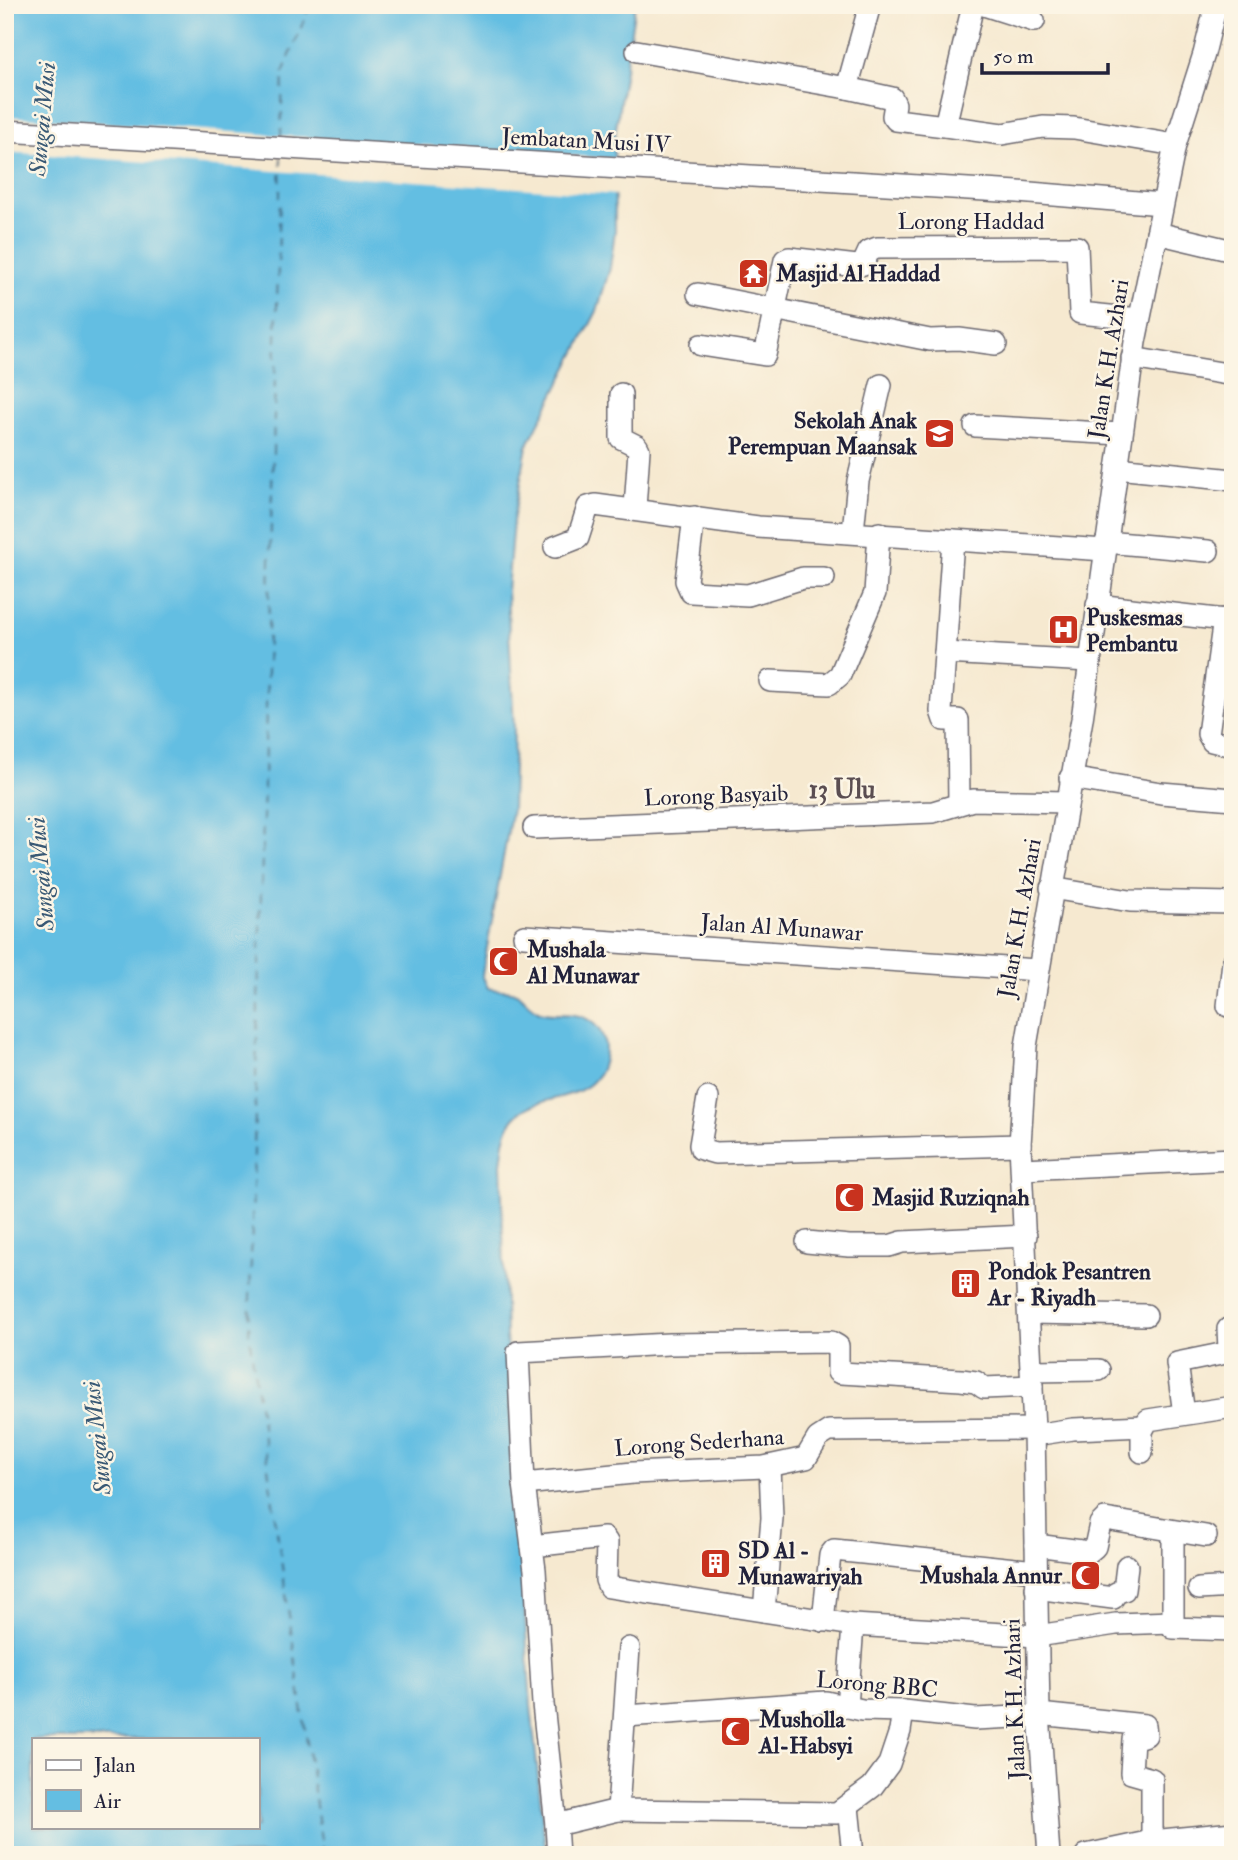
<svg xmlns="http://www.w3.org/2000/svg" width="1238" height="1860" font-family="'IM FELL Double Pica',serif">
	<rect width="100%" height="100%" fill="#fcf5e5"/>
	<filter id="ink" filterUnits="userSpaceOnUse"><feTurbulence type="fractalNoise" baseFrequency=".0143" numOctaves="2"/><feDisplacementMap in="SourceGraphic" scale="14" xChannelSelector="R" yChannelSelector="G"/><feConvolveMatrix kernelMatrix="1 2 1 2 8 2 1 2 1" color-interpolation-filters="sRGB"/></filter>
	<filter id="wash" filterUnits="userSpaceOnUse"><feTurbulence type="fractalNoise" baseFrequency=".00686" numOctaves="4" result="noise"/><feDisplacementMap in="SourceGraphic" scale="28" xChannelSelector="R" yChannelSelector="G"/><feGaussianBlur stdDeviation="1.57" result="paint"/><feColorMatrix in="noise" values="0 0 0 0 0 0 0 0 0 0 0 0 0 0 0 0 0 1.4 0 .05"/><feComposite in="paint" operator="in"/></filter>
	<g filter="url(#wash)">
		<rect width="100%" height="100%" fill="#f6e9d0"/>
		<path fill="#64bee2" stroke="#43708e" stroke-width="2" fill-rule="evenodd" d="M 5,5 L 635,5 L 614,141 L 615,230 L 610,268 L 597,311 L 527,446 L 513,521 L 507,591 L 514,729 L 512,809 L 482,975 L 488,988 C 497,991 506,989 514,992 C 525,996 529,1008 540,1012 C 554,1017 573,1011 587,1019 C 598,1025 605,1036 605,1049 C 603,1109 540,1088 514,1118 C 504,1130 503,1149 501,1164 L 506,1336 L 531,1706 L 546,1855 L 5,1855 ZM 33,1739 L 257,1739 L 257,1827 L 33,1827 Z"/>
		<path fill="#f6e9d0" d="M 5,116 L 617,159 L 616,195 L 5,152 Z"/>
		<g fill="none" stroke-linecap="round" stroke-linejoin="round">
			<g stroke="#395975" stroke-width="2" stroke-dasharray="9 7" stroke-linecap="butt">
				<path d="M 281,137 L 283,73 L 310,5"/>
				<path d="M 281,157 L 249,1334 L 323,1855"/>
			</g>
		</g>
	</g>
	<g filter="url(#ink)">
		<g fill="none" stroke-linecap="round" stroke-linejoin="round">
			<defs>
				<g id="minor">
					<path d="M 973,5 L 945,126 L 1002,134 L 1043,127 L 1074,128 L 1175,145"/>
					<path d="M 984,5 L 1034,21"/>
					<path d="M 637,51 L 847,88 L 870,5"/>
					<path d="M 847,88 L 892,98 L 895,104 L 893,116 L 896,120 L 945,126"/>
					<path d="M 5,131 L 1018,192 L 1162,204"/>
					<path d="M 1157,233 L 1233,251"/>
					<path d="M 698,294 L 930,340 L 959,339 L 996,344"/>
					<path d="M 701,345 L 765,355 L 785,260 L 789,258 L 857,266 L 863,264 L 869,251 L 877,248 L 1077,247 L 1080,313 L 1139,319"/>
					<path d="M 1132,358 L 1233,375"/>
					<path d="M 621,394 L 621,438 L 637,446 L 639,450 L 635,508"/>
					<path d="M 975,426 L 1121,434"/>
					<path d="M 1117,468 L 1233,480"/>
					<path d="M 694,517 L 686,581 L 691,592 L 748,595 L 803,578 L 824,578"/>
					<path d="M 853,532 L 858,481 L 881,385"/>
					<path d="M 953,540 L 941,711 L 944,720 L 958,720 L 959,802"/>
					<path d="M 1106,542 L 1208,551"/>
					<path d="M 555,547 L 578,538 L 588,507 L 595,505 L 758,527 L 1105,550"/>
					<path d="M 1097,605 L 1233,621"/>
					<path d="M 1224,619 L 1208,734 L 1212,741 L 1233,746"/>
					<path d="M 945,653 L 1089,661"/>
					<path d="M 770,681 L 829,684 L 840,675 L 875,593 L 879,533"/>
					<path d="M 1070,778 L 1161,793 L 1233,799"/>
					<path d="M 534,828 L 933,812 L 973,800 L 1066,802"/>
					<path d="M 1051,888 L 1130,901 L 1233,903"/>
					<path d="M 524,936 L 1037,970"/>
					<path d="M 1228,1006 L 1233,962"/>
					<path d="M 708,1098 L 700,1145 L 701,1149 L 715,1153 L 1020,1145"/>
					<path d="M 1023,1169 L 1233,1159"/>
					<path d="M 807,1242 L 849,1246 L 889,1246 L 902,1242 L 1026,1236"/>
					<path d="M 1029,1313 L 1146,1315"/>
					<path d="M 1032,1371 L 1099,1370"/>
					<path d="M 1184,1414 L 1177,1363 L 1226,1353 L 1229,1349 L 1228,1329"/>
					<path d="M 1034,1435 L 1073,1429 L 1144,1426"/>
					<path d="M 1142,1452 L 1142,1431 L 1148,1420 L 1233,1407"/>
					<path d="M 524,1484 L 633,1473 L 764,1467 L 806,1458 L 818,1438 L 829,1431 L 1034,1429"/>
					<path d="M 1173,1532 L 1173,1628 L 1233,1630"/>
					<path d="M 1036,1545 L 1089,1552 L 1095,1547 L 1100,1524 L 1105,1519 L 1206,1536"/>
					<path d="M 532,1546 L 604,1538 L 607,1542 L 606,1580 L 609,1587 L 853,1625 L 1037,1636 L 1116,1624 L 1172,1622"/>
					<path d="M 1036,1588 L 1113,1598 L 1116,1593 L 1124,1590 L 1127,1566"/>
					<path d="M 1199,1589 L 1233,1587"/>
					<path d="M 764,1611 L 772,1518 L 770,1466"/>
					<path d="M 823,1621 L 830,1555 L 834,1550 L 1036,1571"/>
					<path d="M 629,1648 L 618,1810 L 837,1813 L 872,1787 L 889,1764 L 900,1731 L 903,1711"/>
					<path d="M 847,1707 L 853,1625"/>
					<path d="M 1039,1714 L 1145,1725 L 1146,1735 L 1133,1739 L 1131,1773 L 1152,1779 L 1152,1841 L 1086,1855"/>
					<path d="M 626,1716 L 826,1702 L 862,1710 L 903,1711 L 975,1719 L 1039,1716"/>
					<path d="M 848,1807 L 853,1855"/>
					<path d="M 556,1825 L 543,1704 L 535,1570 L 524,1484 L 518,1352 L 669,1344 L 831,1342 L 838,1346 L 838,1372 L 841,1373 L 961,1380 L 976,1382 L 984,1388 L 1032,1386"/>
					<path d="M 1152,1841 L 1233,1833"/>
					<path d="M 558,1855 L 556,1825 L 618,1810"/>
					<path d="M 1049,1855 L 1039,1714 L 1034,1429 L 1020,1145 L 1026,1046 L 1082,719 L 1135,342 L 1175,145 L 1204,54 L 1216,5"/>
				</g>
			</defs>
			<use href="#minor" stroke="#6c686f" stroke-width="24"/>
			<use href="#minor" stroke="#fff" stroke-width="21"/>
		</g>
	</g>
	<defs>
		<symbol id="temple-square" viewBox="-11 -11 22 22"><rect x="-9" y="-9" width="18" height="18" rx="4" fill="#c8321e" stroke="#fcf5e5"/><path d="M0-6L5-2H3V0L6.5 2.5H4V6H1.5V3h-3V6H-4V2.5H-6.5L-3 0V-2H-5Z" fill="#fff"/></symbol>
		<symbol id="school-square" viewBox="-11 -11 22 22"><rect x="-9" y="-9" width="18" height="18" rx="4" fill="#c8321e" stroke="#fcf5e5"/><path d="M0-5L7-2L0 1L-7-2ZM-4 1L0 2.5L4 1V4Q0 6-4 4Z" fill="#fff"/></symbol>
		<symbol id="hospital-square" viewBox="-11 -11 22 22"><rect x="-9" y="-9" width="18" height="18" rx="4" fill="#c8321e" stroke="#fcf5e5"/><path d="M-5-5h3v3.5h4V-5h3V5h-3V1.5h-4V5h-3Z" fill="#fff"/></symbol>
		<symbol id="mosque-square" viewBox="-11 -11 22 22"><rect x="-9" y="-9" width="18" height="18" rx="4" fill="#c8321e" stroke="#fcf5e5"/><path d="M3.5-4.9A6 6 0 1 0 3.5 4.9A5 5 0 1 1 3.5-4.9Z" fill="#fff"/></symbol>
		<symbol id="building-square" viewBox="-11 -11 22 22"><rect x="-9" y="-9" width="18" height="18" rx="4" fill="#c8321e" stroke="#fcf5e5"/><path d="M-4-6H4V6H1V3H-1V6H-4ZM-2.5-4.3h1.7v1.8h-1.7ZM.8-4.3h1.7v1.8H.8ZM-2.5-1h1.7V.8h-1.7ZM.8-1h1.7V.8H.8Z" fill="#fff"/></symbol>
	</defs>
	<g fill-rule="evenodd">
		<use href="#temple-square" x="736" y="256" width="35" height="35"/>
		<use href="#school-square" x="922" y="416" width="35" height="35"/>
		<use href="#hospital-square" x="1046" y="612" width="35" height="35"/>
		<use href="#mosque-square" x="486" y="944" width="35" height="35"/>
		<use href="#mosque-square" x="832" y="1180" width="35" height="35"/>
		<use href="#building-square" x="948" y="1266" width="35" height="35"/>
		<use href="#building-square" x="698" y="1546" width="35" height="35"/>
		<use href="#mosque-square" x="1068" y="1558" width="35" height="35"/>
		<use href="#mosque-square" x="718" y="1714" width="35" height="35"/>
	</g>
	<g text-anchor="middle" stroke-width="5" stroke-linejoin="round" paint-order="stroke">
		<g font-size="23" fill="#22223b" stroke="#fcf5e5">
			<text transform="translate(586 140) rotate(3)" y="8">Jembatan Musi IV</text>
			<text x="971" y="229">Lorong Haddad</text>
			<text transform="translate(1108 359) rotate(-81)" y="8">Jalan K.H. Azhari</text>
			<text transform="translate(716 795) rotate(-2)" y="8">Lorong Basyaib</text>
			<text transform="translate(1019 918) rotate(-80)" y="8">Jalan K.H. Azhari</text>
			<text transform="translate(782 927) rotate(4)" y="8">Jalan Al Munawar</text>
			<text transform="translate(699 1442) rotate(-4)" y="8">Lorong Sederhana</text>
			<text transform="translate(877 1684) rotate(5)" y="8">Lorong BBC</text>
			<text transform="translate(1014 1699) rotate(-92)" y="8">Jalan K.H. Azhari</text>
		</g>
		<g font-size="23" font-weight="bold" fill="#22223b" stroke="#fcf5e5" text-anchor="start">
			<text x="776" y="281">Masjid Al Haddad</text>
			<text x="917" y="428" text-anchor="end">Sekolah Anak<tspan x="917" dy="26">Perempuan Maansak</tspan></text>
			<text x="1086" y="625">Puskesmas<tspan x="1086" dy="26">Pembantu</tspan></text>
			<text x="527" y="957">Mushala<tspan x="527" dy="26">Al Munawar</tspan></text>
			<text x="872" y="1205">Masjid Ruziqnah</text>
			<text x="988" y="1279">Pondok Pesantren<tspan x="988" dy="26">Ar - Riyadh</tspan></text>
			<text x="738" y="1558">SD Al -<tspan x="738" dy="26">Munawariyah</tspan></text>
			<text x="1062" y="1583" text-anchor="end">Mushala Annur</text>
			<text x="759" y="1727">Musholla<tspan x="759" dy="26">Al-Habsyi</tspan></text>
		</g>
		<g font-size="24" font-style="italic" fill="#395975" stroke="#fcf5e5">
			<text transform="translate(42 119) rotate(-85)" y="8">Sungai Musi</text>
			<text transform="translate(41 874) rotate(-95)" y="8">Sungai Musi</text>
			<text transform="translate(97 1438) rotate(-96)" y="8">Sungai Musi</text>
		</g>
		<g font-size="26" font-weight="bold" fill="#5b4e52" stroke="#fcf5e5">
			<text x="842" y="798">13 Ulu</text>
		</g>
	</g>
	<rect width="1238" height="1860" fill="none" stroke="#fcf5e5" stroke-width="28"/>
	<rect x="32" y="1738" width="228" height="91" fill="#fcf5e5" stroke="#a5a1a1" stroke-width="2"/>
	<rect x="46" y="1760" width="35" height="10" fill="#ffffff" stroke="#a5a1a1" stroke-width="2"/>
	<text x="94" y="1772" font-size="21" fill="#22223b">Jalan</text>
	<rect x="46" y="1790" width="35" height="21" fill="#64bee2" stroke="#a5a1a1" stroke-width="2"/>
	<text x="94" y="1808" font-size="21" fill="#22223b">Air</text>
	<path d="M982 63v10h126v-10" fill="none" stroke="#22223b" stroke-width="3.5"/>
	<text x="993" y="63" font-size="21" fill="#22223b" stroke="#fcf5e5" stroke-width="5" paint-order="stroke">50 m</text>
</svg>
